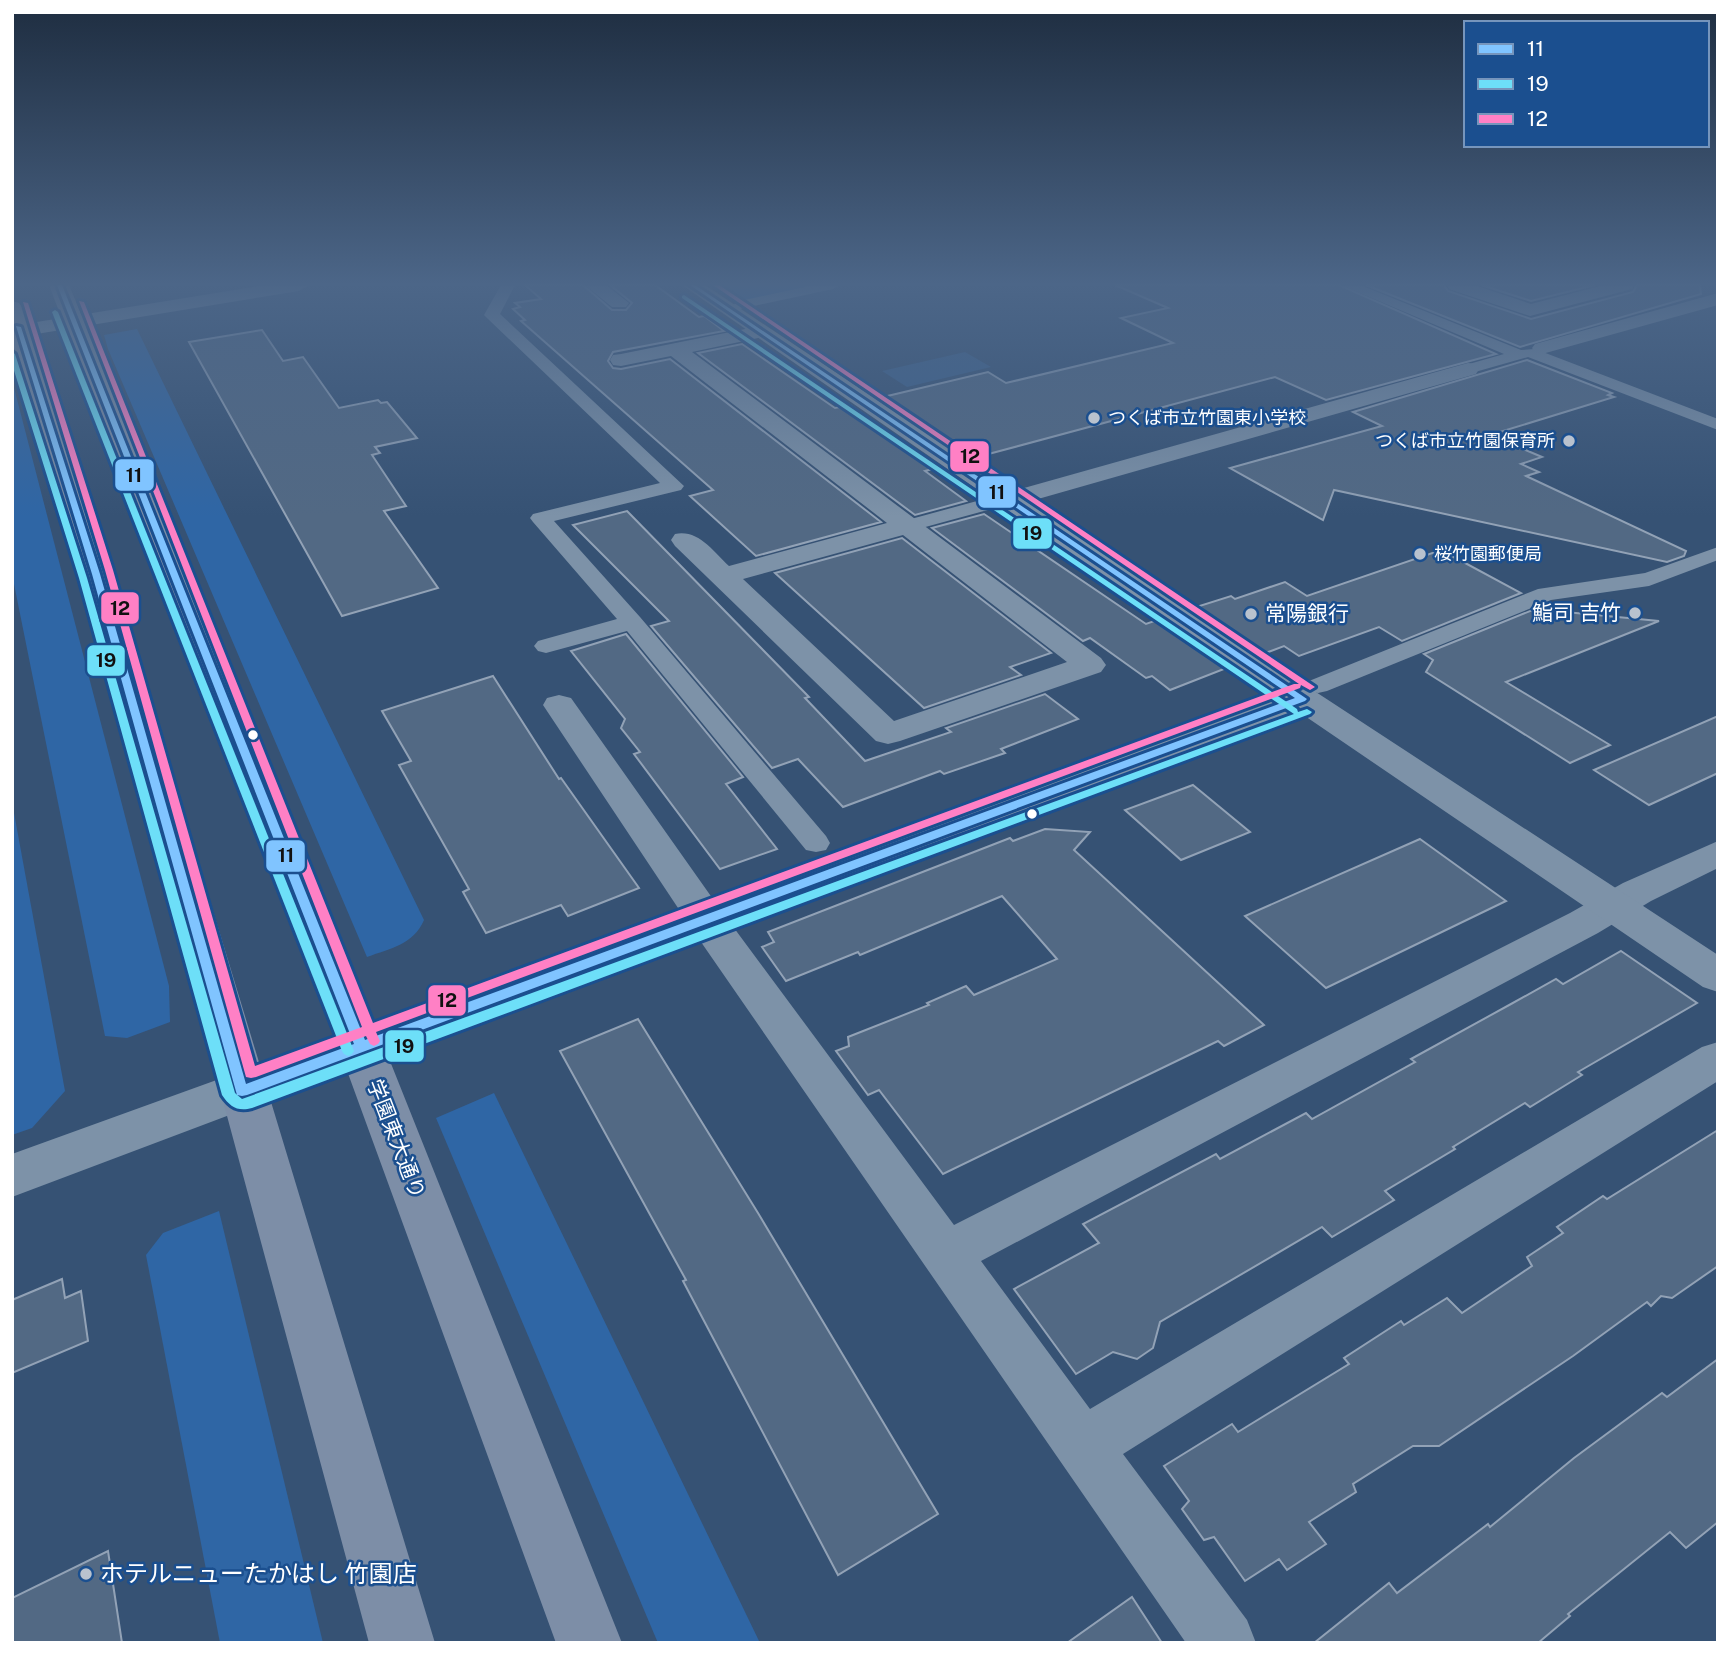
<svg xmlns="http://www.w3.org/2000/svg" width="1730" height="1655" font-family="'Public Sans','Noto Sans JP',sans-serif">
	<rect width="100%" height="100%" fill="#365274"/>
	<g fill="#2f66a5">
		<path d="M 715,285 L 820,285 L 742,302 Z"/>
		<path d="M 137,329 L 424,920 C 413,945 391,948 367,957 L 108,349 L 104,335 Z"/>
		<path d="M 12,380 L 169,986 L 170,1022 L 127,1038 L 105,1036 L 12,574 Z"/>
		<path d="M 12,802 L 65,1091 L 32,1128 L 12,1135 Z"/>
		<path d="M 494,1093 L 760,1643 L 658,1643 L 436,1118 Z"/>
		<path d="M 219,1211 L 323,1643 L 220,1643 L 146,1255 L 163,1233 Z"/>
	</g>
	<path fill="#3b618d" d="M 965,352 L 991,367 L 907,387 L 882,371 Z"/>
	<g fill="#526984" stroke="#92a2b6" stroke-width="2">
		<path d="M 525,285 L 583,285 L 612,310 L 626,310 L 632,303 L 610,285 L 655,285 L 699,317 L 704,316 L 724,331 L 613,352 L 608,361 L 613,368 L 621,369 L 670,359 L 881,522 L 756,556 L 690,496 L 713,490 L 521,321 L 525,320 L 513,309 L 520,307 L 515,303 L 541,299 Z"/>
		<path d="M 1115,285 L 1339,285 L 1496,354 L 1326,400 L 1275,377 L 970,459 L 879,398 L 988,372 L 1006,383 L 1173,343 L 1121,318 L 1168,308 Z"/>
		<path d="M 1366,285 L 1444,285 L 1448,291 L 1531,319 L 1633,292 L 1637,285 L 1700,285 L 1701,294 L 1520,347 Z"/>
		<path d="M 1481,285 L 1595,285 L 1531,301 Z"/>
		<path d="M 262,330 L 283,361 L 303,357 L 339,408 L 378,400 L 381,403 L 387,402 L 417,438 L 375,447 L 380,453 L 372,455 L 406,506 L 384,511 L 438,588 L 342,616 L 189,342 Z"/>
		<path d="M 742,344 L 835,408 L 850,405 L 940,467 L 925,471 L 966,501 L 915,515 L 698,353 Z"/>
		<path d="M 1527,360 L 1612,393 L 1608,395 L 1614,397 L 1490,435 L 1542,457 L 1521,464 L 1539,472 L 1526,476 L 1686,551 L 1684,556 L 1667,562 L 1334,490 L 1323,520 L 1230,468 L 1382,426 L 1353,412 Z"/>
		<path d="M 627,511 L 809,697 L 805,698 L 865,761 L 951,732 L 946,728 L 1045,694 L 1078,719 L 1001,749 L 1005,753 L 944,774 L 940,771 L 843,807 L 798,759 L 772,768 L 651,626 L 669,621 L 573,525 Z"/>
		<path d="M 984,514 L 1146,624 L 1160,619 L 1229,667 L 1170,690 L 1152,676 L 1146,678 L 1090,638 L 1083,641 L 932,528 Z"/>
		<path d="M 902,538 L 1051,653 L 1010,667 L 1021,675 L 924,708 L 775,573 Z"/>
		<path d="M 1441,550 L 1521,593 L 1402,641 L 1379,627 L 1299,656 L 1284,646 L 1263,654 L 1193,608 L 1231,596 L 1235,599 L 1285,582 L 1307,596 Z"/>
		<path d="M 1545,605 L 1555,611 L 1659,621 L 1506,682 L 1610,745 L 1570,763 L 1426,672 L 1433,660 L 1424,654 Z"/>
		<path d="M 626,634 L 743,777 L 726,784 L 777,849 L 720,869 L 634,754 L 640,752 L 621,728 L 625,719 L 571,651 Z"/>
		<path d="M 493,676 L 559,779 L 561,778 L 639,888 L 568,916 L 561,905 L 486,933 L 463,892 L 469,889 L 399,765 L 411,761 L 382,711 Z"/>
		<path d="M 1718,716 L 1718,773 L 1649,805 L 1594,770 Z"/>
		<path d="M 1193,785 L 1250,832 L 1181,860 L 1125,810 Z"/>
		<path d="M 1045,829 L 1090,832 L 1074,850 L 1264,1025 L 1224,1046 L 1218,1041 L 943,1174 L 879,1090 L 868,1095 L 836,1051 L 849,1046 L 848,1037 L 929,1005 L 927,1003 L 966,986 L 974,995 L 1057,959 L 1002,896 L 860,955 L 858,952 L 786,981 L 762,947 L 774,942 L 768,932 L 1010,838 L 1013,841 Z"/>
		<path d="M 1420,839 L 1506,901 L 1326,988 L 1245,916 Z"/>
		<path d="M 1621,951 L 1697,1003 L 1578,1072 L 1582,1075 L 1530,1107 L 1525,1103 L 1453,1147 L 1455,1149 L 1385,1191 L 1394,1200 L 1332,1237 L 1322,1227 L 1160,1322 L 1153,1348 L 1137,1359 L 1113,1352 L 1076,1374 L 1014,1289 L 1099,1243 L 1083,1224 L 1216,1154 L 1220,1159 L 1306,1113 L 1312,1119 L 1415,1062 L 1411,1059 L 1511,1004 L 1556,979 L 1563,984 Z"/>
		<path d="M 638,1019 L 758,1213 L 938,1514 L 838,1575 L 683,1281 L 686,1280 L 560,1051 Z"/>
		<path d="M 1718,1130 L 1718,1266 L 1672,1298 L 1661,1296 L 1651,1306 L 1647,1302 L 1573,1356 L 1439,1446 L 1413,1446 L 1353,1484 L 1356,1492 L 1309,1522 L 1326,1544 L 1287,1570 L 1279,1559 L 1245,1581 L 1214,1537 L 1204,1540 L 1182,1509 L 1189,1501 L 1164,1466 L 1232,1424 L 1238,1432 L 1349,1364 L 1344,1358 L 1401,1321 L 1404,1325 L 1447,1298 L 1462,1313 L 1532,1266 L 1527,1257 L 1563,1233 L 1557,1227 L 1603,1196 L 1607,1199 Z"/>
		<path d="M 62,1279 L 65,1298 L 81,1291 L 88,1341 L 12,1373 L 12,1300 Z"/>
		<path d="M 1718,1359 L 1718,1522 L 1686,1548 L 1670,1532 L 1568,1614 L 1570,1616 L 1538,1643 L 1314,1643 L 1389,1583 L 1397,1593 L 1488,1524 L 1490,1527 L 1574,1458 L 1662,1393 L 1667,1397 Z"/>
		<path d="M 108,1551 L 122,1643 L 12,1643 L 12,1598 Z"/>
		<path d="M 1132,1597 L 1162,1643 L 1067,1643 Z"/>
	</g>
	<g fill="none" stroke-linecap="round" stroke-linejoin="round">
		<g fill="#7d92a8" fill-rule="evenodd">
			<path d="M 501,285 L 515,285 L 500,314 L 684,486 L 681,490 L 554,521 L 640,617 L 826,836 L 830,843 L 826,850 L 816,852 L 806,850 L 627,631 L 546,653 L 538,651 L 534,646 L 538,641 L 617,619 L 533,522 L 530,518 L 533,514 L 660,483 L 487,318 L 484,315 Z"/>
			<path d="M 814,285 L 840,285 L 833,289 L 740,309 L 733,305 L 740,301 Z"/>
			<path d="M 1341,285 L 1360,285 L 1521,350 L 1535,349 L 1718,419 L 1718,430 L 1528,357 L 1468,374 L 1462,372 L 1460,369 L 1462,366 L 1504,354 Z"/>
			<path d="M 988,498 L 995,500 L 998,504 L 995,508 L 907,532 L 900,530 L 897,526 L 900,522 Z"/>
			<path d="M 1718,547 L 1718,560 L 1649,586 L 1551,600 L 1327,691 L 1318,693 L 1309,691 L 1306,686 L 1309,681 L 1538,589 L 1645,573 Z"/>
		</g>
		<g fill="#7d92a8" fill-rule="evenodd">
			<path d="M 585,285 L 606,285 L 629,303 L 626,307 L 612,307 Z"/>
			<path d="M 1447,285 L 1474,285 L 1531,304 L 1604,285 L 1634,285 L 1632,289 L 1530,316 L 1449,289 Z"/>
			<path d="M 1718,293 L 1718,305 L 1542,354 L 1535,352 L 1532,348 L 1535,344 Z"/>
			<path d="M 760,326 L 767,328 L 770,332 L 767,336 L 692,352 L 1101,658 L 1106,665 L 1101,672 L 900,741 L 888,744 L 876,741 L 675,546 L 671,540 L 675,534 C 698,529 713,551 729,566 L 887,523 L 671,356 L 621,366 L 613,365 L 610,360 L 613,355 L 621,354 ZM 903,535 L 1067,662 L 894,721 L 743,579 Z"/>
			<path d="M 1468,363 L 1476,364 L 1479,369 L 1476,374 L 1017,505 L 1008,508 L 999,505 L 995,500 L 999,495 Z"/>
			<path d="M 559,695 L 571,698 L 720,909 L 954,1225 L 1570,913 L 1623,883 L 1718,841 L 1718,868 L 1651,901 L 1598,933 L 981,1261 L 1090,1409 L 1702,1047 L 1718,1042 L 1718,1081 L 1123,1454 L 1247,1620 L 1256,1643 L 1186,1643 L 692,929 L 543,705 L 547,698 Z"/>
		</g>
		<g fill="#7d92a8" fill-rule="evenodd">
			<path d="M 265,285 L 309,285 L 299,291 L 12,338 L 12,326 Z"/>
			<path d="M 682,285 L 705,285 L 1241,643 L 1718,955 L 1718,992 L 1703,987 L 1299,712 L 12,1197 L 12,1154 L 1277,697 Z"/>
		</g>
		<g fill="#7d8ea7" fill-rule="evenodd">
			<path d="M 49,285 L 69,285 L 384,1046 L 622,1643 L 556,1643 L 338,1046 Z"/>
			<path d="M 12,301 L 19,303 L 22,307 L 111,574 L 435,1643 L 369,1643 L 81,574 L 12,342 Z"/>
		</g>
		<defs>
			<path id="bus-1" d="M 57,285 L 62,285 L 365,1040 L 1295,698 L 690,285 L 695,285 L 1307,699 L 1305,701 L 247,1095 L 242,1096 L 237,1095 L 92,574 L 16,326 L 21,327 L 100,574 L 246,1084 L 354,1044 Z"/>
			<g id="bus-2">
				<path d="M 684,295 L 1297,709 L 1298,712 L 1307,709 L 1312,712 L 1310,714 L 252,1108 C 238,1112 230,1107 222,1095 L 79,578 L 12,364 L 12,352 L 15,354 L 87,578 L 235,1093 L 242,1099 L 1294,714 L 682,298 L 682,296 Z"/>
				<path d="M 55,310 L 58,312 L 354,1051 L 352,1054 L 348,1056 L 344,1054 L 342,1051 L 52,312 Z"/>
			</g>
			<path id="bus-3" d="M 713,285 L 719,285 L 1315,687 L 1310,690 L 1301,685 L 1300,688 L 376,1032 L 380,1041 L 378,1044 L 374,1046 L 370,1044 L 366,1036 L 256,1077 L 251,1078 L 246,1077 L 105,570 L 23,302 L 28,303 L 113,570 L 255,1066 L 362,1027 L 79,301 L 84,302 L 373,1023 L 1294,684 L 1299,684 Z"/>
		</defs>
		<use href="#bus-1" stroke="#1b4f8f" stroke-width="6"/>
		<use href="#bus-2" stroke="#1b4f8f" stroke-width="6"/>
		<use href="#bus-3" stroke="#1b4f8f" stroke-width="6"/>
		<use href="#bus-1" fill="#80c4ff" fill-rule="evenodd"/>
		<use href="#bus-2" fill="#6ddff8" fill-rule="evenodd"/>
		<use href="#bus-3" fill="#ff80c5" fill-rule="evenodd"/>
	</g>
	<linearGradient id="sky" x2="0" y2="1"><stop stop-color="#1e2d40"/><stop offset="0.55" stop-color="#4c6688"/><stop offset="1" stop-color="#4c6688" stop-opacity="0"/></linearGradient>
	<rect width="1730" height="516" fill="url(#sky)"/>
	<g fill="#b9c2ce" stroke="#1b4f8f" stroke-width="2.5">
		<circle cx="1094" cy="418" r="7"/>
		<circle cx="1569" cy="441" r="7"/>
		<circle cx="1420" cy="554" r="7"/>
		<circle cx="1635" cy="613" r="7"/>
		<circle cx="1251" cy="614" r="7"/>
		<circle cx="86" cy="1574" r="7"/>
	</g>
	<g fill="#fff" stroke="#1b4f8f" stroke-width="2.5">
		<circle cx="253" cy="735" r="6"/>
		<circle cx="1032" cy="814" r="6"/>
	</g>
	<g text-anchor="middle" stroke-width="5" stroke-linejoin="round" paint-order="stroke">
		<g font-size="18" fill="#fff" stroke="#1b4f8f" text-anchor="start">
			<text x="1108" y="424">つくば市立竹園東小学校</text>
			<text x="1555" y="447" text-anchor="end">つくば市立竹園保育所</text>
			<text x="1434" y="560">桜竹園郵便局</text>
		</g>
		<g font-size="21" fill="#fff" stroke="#1b4f8f" text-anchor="end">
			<text x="1621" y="620">鮨司 吉竹</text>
			<text x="1265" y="621" text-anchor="start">常陽銀行</text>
		</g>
		<g font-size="21" fill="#fff" stroke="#1b4f8f">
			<text transform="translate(396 1139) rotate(69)" y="7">学園東大通り</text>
		</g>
		<g font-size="24" fill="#fff" stroke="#1b4f8f" text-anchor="start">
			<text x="100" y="1582">ホテルニューたかはし 竹園店</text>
		</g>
	</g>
	<g stroke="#1b4f8f" stroke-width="2.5">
		<rect x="949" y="440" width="41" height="33" rx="7" fill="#ff80c5"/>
		<rect x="114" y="458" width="41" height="34" rx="7" fill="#80c4ff"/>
		<rect x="977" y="475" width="40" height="34" rx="7" fill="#80c4ff"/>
		<rect x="1012" y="517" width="41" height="33" rx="7" fill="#6ddff8"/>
		<rect x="100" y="591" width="40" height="34" rx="7" fill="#ff80c5"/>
		<rect x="86" y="644" width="40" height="33" rx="7" fill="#6ddff8"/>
		<rect x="265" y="839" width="41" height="34" rx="7" fill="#80c4ff"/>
		<rect x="427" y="984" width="40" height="33" rx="7" fill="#ff80c5"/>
		<rect x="384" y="1029" width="41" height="34" rx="7" fill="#6ddff8"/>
	</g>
	<g font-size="19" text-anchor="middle" font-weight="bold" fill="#111">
		<text x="970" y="463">12</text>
		<text x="134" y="482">11</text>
		<text x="997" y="499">11</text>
		<text x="1032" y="540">19</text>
		<text x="120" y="615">12</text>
		<text x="106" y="667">19</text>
		<text x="286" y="862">11</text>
		<text x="447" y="1007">12</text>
		<text x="404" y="1053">19</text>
	</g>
	<rect width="1730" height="1655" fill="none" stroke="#ffffff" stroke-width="28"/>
	<rect x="1464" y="21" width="245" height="126" fill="#1b4f8f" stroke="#7695bc" stroke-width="2"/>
	<rect x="1478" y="44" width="35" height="10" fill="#80c4ff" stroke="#7695bc" stroke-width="2"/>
	<text x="1527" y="56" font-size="21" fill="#ffffff">11</text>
	<rect x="1478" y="79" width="35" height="10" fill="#6ddff8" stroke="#7695bc" stroke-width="2"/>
	<text x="1527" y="91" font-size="21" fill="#ffffff">19</text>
	<rect x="1478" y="114" width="35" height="10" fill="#ff80c5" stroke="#7695bc" stroke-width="2"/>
	<text x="1527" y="126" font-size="21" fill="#ffffff">12</text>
</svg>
